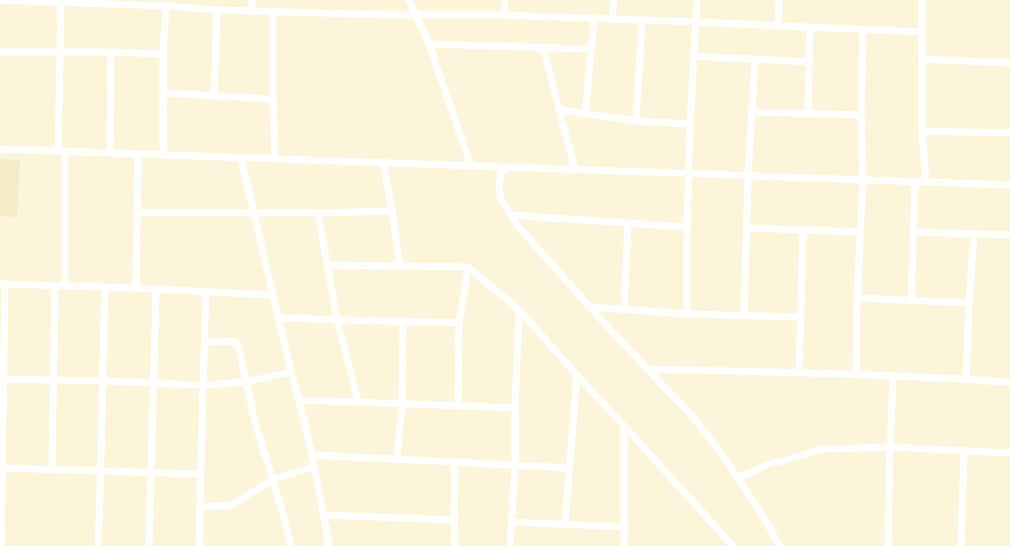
<svg xmlns="http://www.w3.org/2000/svg" width="1010" height="546" font-family="'Public Sans',sans-serif">
	<rect width="100%" height="100%" fill="#fcf5da"/>
	<path fill="#f4ebc9" d="M 0,159 L 20,160 L 17,217 L 0,216 Z"/>
	<g fill="none" stroke-linecap="round" stroke-linejoin="round">
		<g stroke="#fff" stroke-width="7">
			<path d="M 0,0 L 166,6 L 217,10 L 252,11 L 386,15 L 504,15 L 696,22 L 922,32"/>
			<path d="M 409,0 L 429,44 L 471,166"/>
			<path d="M 922,0 L 922,131 L 926,182"/>
			<path d="M 252,11 L 252,0"/>
			<path d="M 273,12 L 273,99 L 275,159"/>
			<path d="M 504,15 L 505,0"/>
			<path d="M 612,19 L 614,0"/>
			<path d="M 778,26 L 779,0"/>
			<path d="M 429,44 L 590,49"/>
			<path d="M 543,47 L 575,170"/>
			<path d="M 0,52 L 111,52 L 163,54"/>
			<path d="M 694,56 L 810,62"/>
			<path d="M 922,59 L 1010,63"/>
			<path d="M 163,93 L 273,99"/>
			<path d="M 214,95 L 217,10"/>
			<path d="M 560,110 L 636,121 L 690,124"/>
			<path d="M 751,112 L 861,115"/>
			<path d="M 808,113 L 810,28"/>
			<path d="M 585,114 L 594,18"/>
			<path d="M 636,121 L 642,20"/>
			<path d="M 922,131 L 1010,133"/>
			<path d="M 0,149 L 1010,185"/>
			<path d="M 58,151 L 61,2"/>
			<path d="M 110,153 L 111,52"/>
			<path d="M 163,155 L 163,54 L 166,6"/>
			<path d="M 241,158 L 291,372 C 308,429 319,487 329,546"/>
			<path d="M 383,163 L 392,211 L 400,266"/>
			<path d="M 507,167 L 501,172 L 499,185 L 501,199 L 517,225 L 606,325 L 691,415 L 724,457 L 758,508 L 780,546"/>
			<path d="M 137,213 L 318,213 L 392,211"/>
			<path d="M 318,213 L 337,319 L 358,401"/>
			<path d="M 511,215 L 687,227"/>
			<path d="M 747,228 L 860,232"/>
			<path d="M 914,232 L 1010,235"/>
			<path d="M 328,265 L 468,267 L 519,310 L 577,375 L 624,426 L 733,546"/>
			<path d="M 0,284 L 136,288 L 273,295"/>
			<path d="M 65,285 L 65,151"/>
			<path d="M 136,288 L 138,154"/>
			<path d="M 857,298 L 969,303"/>
			<path d="M 911,301 L 915,182"/>
			<path d="M 590,307 L 687,314 L 801,317"/>
			<path d="M 624,309 L 628,223"/>
			<path d="M 687,314 L 687,227 L 690,124 L 697,0"/>
			<path d="M 744,315 L 748,176 L 755,59"/>
			<path d="M 278,318 L 459,323"/>
			<path d="M 205,342 L 233,341 L 238,344 L 255,422 L 279,500 L 291,546"/>
			<path d="M 647,369 C 768,372 889,374 1010,382"/>
			<path d="M 799,373 L 803,231"/>
			<path d="M 856,375 L 857,298 L 863,180 L 861,115 L 863,30"/>
			<path d="M 0,379 L 102,381 L 203,385 L 246,382 L 291,372"/>
			<path d="M 966,379 L 969,303 L 974,235"/>
			<path d="M 299,400 L 515,408"/>
			<path d="M 458,406 L 459,323 L 468,267"/>
			<path d="M 312,455 L 455,462 L 569,468"/>
			<path d="M 397,459 L 402,403 L 403,321"/>
			<path d="M 0,468 L 201,474"/>
			<path d="M 52,469 L 55,285"/>
			<path d="M 738,478 L 767,465 L 823,449 L 890,447 L 1010,453"/>
			<path d="M 200,507 L 232,505 L 273,479 L 314,467"/>
			<path d="M 323,515 L 454,520"/>
			<path d="M 511,522 L 625,527"/>
			<path d="M 565,524 L 577,375"/>
			<path d="M 1,546 L 5,284"/>
			<path d="M 98,546 C 102,460 102,374 105,288"/>
			<path d="M 149,546 L 156,290"/>
			<path d="M 199,546 L 203,385 L 206,292"/>
			<path d="M 455,546 L 454,520 L 455,462"/>
			<path d="M 510,546 L 515,465 L 515,408 L 519,310"/>
			<path d="M 624,546 L 624,426"/>
			<path d="M 888,546 L 890,447 L 893,376"/>
			<path d="M 961,546 L 964,450"/>
		</g>
	</g>
</svg>
